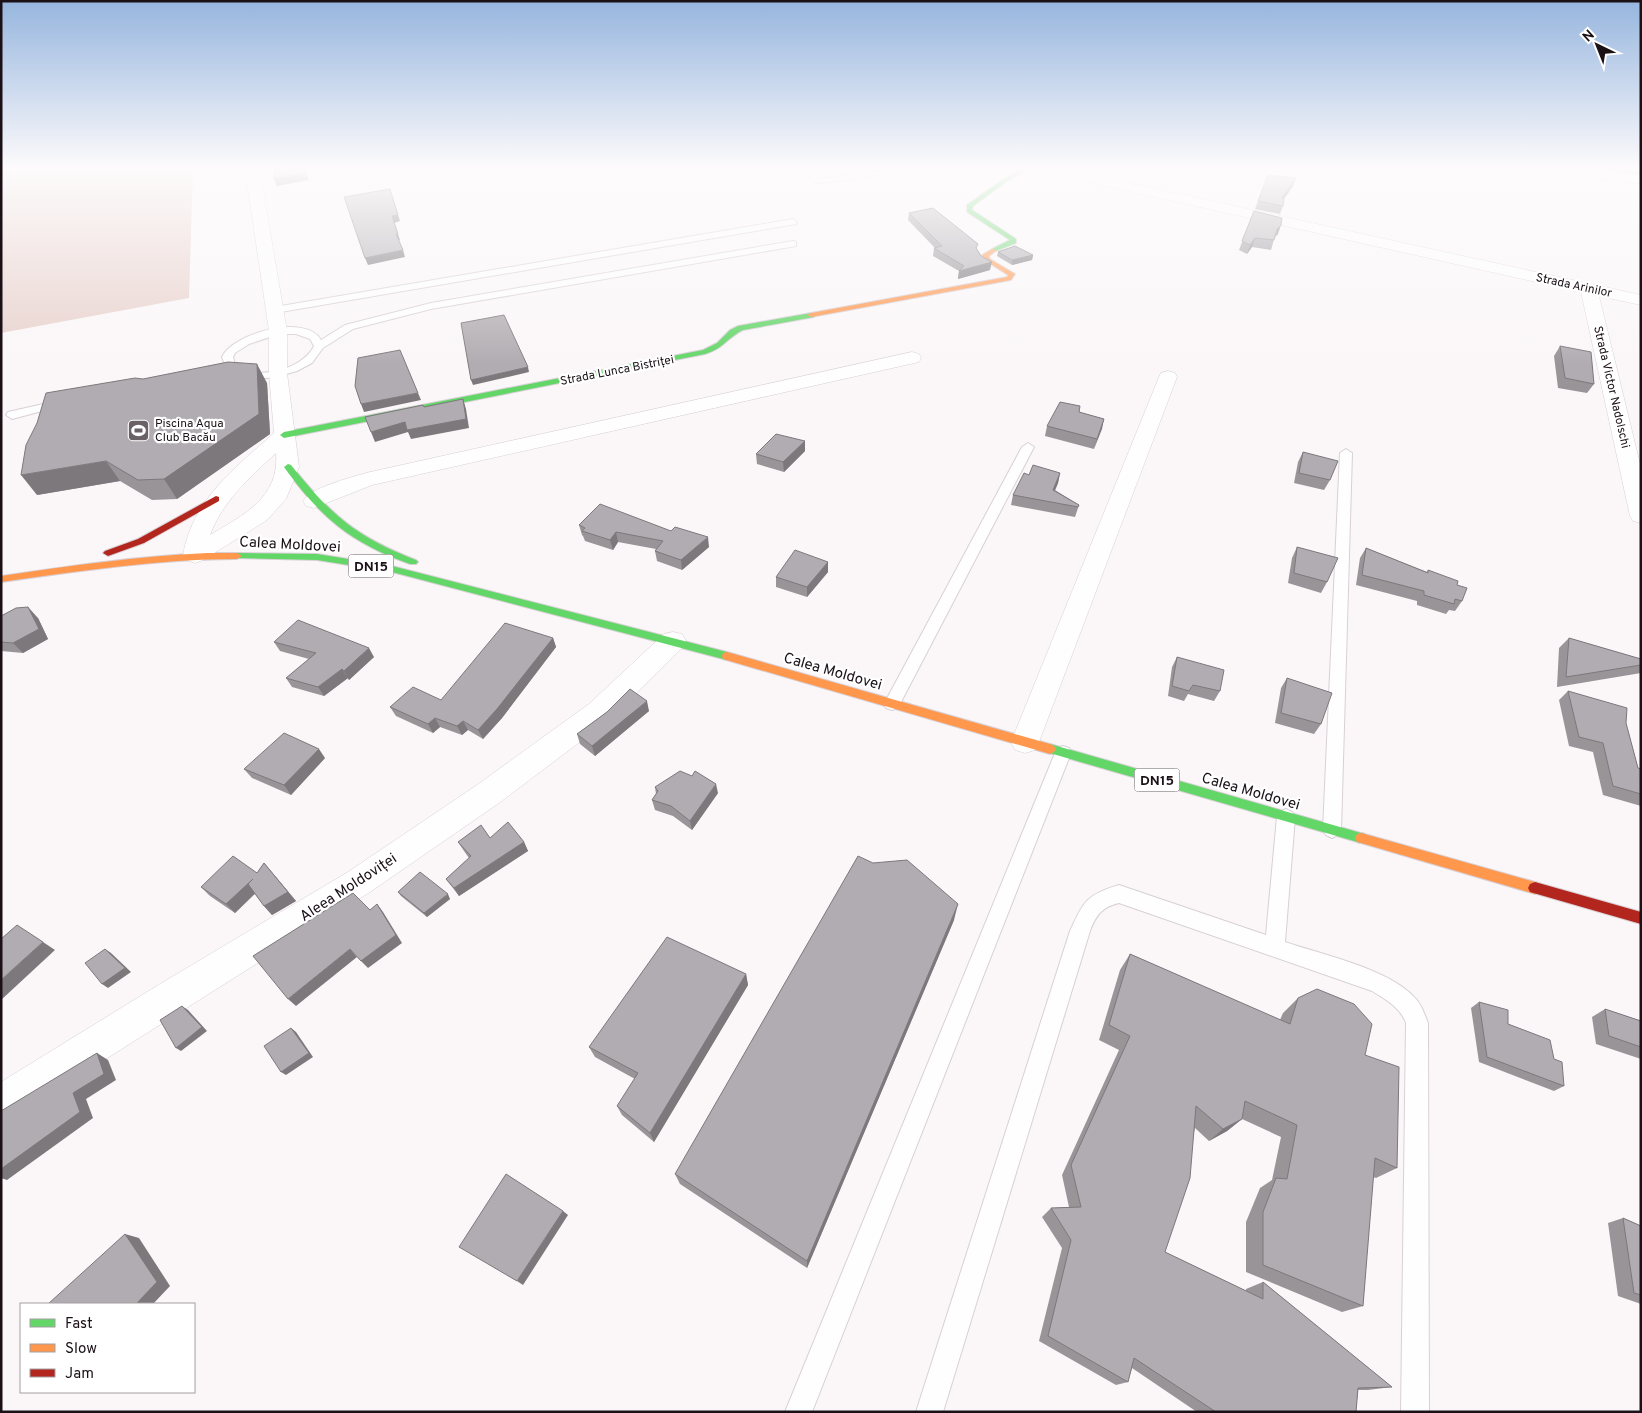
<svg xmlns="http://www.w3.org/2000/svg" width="1642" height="1413" font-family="Overpass,sans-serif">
	<rect width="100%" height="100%" fill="#fbf7f9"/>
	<path fill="#e8d2cd" d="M 1,167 L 193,167 L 189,298 L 1,333 Z"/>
	<path fill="#bbb7ce" d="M 1575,167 L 1641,167 L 1641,176 Z"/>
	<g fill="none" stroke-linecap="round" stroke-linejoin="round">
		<defs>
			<g id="lane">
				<path d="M 808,167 L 821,167 L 815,172 L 822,179 L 906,167 L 925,167 L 921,169 L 822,183 L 815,182 L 808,174 Z"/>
				<path d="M 793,219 L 797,222 L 796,224 L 275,313 L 270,310 L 275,307 Z"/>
				<path d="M 793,241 L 796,242 L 796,246 L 431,309 L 353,329 L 323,348 L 312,363 L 297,371 L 275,377 L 257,379 L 235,375 L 226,368 L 222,357 C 233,333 306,313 321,340 L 345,325 L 431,303 ZM 279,334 L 296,334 L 310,339 L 314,346 C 302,370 255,382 235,364 L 233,357 L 235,353 L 249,344 Z"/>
				<path d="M 61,400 L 67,403 L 65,405 L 12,419 L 6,415 L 8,412 Z"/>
				<path d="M 1028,443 L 1034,447 L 900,704 L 898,708 L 892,710 L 886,708 L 884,704 L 1022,447 Z"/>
				<path d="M 1346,449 L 1352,453 L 1341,830 L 1338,835 L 1332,838 L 1326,835 L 1323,830 L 1340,453 Z"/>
				<path d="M 1063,746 L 1069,748 L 1071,753 L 812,1412 L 785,1412 L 1055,753 L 1057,748 Z"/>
				<path d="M 1286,809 L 1292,812 L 1295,817 L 1285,942 C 1321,954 1388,969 1413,996 C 1421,1003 1424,1013 1428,1023 L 1429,1412 L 1401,1412 L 1406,1023 C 1401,1008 1385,999 1372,991 L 1119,903 C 1102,907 1096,915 1090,931 L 943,1412 L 916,1412 L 1070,931 C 1084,901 1086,895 1119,885 L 1266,935 L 1277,817 L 1280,812 Z"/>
			</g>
			<g id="street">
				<path d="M 245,167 L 259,167 L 287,331 L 287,373 L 299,467 L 286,499 L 267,520 L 203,560 L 195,563 L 187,560 L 183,555 C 193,499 234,469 274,433 L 269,373 L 269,331 ZM 276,453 C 280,498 243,515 210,535 C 223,501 249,478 276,453 Z"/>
				<path d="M 639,167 L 675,167 C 668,174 644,176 634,174 L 632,171 L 634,168 Z"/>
				<path d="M 1032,167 L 1056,167 L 1641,295 L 1641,305 L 1599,296 L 1641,468 L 1641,523 L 1633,521 L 1630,516 L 1581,292 L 1039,171 Z"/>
				<path d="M 1544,167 L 1578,167 L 1641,176 L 1641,184 L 1551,171 Z"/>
				<path d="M 912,352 L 919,354 L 921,358 L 919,362 L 372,485 L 314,508 L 306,506 L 303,501 C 312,487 350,478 366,473 Z"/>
				<path d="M 1168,371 L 1175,373 L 1177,377 L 1039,742 L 1035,750 L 1025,753 L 1015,750 L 1011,742 L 1159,377 L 1161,373 Z"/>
				<path d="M 673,632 L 682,634 L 686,641 L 682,648 L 609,720 L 499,803 L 370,892 L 14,1117 L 1,1123 L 1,1082 L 160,984 L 348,872 L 477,785 L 589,704 L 664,634 Z"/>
			</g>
			<g id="fast">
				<path d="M 1025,167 L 1032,167 L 1006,182 L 973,206 L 972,210 L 1016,239 L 1016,243 L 996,251 L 992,251 L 992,249 L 1010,240 L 967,212 L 967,205 L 1002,180 Z"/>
				<path d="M 811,313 L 815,315 L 814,317 L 743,330 C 728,337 723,349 705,354 L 284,438 L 280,435 L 284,432 L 703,350 L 717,343 L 730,330 L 738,326 Z"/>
				<path d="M 288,464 L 291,465 C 331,515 356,537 416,560 L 418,562 L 416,564 L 410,564 C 351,543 320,517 284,467 Z"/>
				<path d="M 237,553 L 317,554 L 392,566 L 727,652 L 732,656 L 727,660 L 392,572 L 317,560 L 234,558 L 232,556 L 234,554 Z"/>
				<path d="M 1050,744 L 1361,833 L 1365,834 L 1367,838 L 1365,842 L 1361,843 L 1046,752 L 1044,749 L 1046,746 Z"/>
			</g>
			<g id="slow">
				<path d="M 992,249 L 997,250 L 989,256 L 990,259 L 1015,274 L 1011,280 L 811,317 L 807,315 L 811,313 L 1007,277 L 1008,275 L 986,261 L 982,255 Z"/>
				<path d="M 207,553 L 237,553 L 242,556 L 237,559 C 157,559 80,571 1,582 L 1,576 C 70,566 138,556 207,553 Z"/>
				<path d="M 727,652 L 1050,744 L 1054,746 L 1056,749 L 1054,752 L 1050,754 L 723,659 L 722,656 L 723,653 Z"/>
				<path d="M 1361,833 L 1535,882 L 1540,884 L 1542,888 L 1540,892 L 1535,894 L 1361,843 L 1357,842 L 1355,838 L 1357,834 Z"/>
			</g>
			<g id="jam">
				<path d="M 216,496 L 219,497 L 219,501 L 144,543 L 108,556 L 103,553 L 105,551 L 138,539 Z"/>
				<path d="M 1535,882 L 1641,912 L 1641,924 L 1530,892 L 1528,888 L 1530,884 Z"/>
			</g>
		</defs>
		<use href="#lane" stroke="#d8d0d5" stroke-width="2"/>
		<use href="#street" stroke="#d8d0d5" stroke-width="1"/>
		<use href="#fast" stroke="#d8d0d5" stroke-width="2"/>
		<use href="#slow" stroke="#d8d0d5" stroke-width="2"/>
		<use href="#jam" stroke="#d8d0d5" stroke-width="2"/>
		<use href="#lane" fill="#fefefe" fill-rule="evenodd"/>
		<use href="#street" fill="#fefefe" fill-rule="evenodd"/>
		<use href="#fast" fill="#63d668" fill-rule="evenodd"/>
		<use href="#slow" fill="#ff974d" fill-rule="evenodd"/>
		<use href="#jam" fill="#b3261e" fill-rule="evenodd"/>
		<defs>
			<path id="rail" d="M 1,173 L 6,167"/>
		</defs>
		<use href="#rail" stroke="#d3d1d2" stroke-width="3"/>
		<use href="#rail" stroke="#fff" stroke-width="2" stroke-dasharray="6" stroke-linecap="butt"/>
	</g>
	<g fill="#989498">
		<path d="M 1268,175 L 1293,186 L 1284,199 L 1283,206 L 1280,214 L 1255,209 Z"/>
		<path d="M 1254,211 L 1278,234 L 1275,236 L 1271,250 L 1252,247 L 1247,254 L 1239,250 Z"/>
		<path d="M 909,213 L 977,249 L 990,270 L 958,279 L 959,271 L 933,256 L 934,248 L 935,248 L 908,220 Z"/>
		<path d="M 998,252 L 1033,255 L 1032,260 L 1012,265 L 997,256 Z"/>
		<path d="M 1560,346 L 1594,384 L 1587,393 L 1558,388 L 1554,356 Z"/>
		<path d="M 267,383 L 270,434 L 177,499 L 152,500 L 120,481 L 37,495 Z"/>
		<path d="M 1079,412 L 1104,419 L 1094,449 L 1045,436 L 1047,426 Z"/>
		<path d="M 805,441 L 805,451 L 784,472 L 757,464 L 756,454 Z"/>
		<path d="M 1303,452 L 1330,480 L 1324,490 L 1294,483 L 1298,462 Z"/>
		<path d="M 1060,473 L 1058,483 L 1055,490 L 1079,505 L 1075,517 L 1011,505 L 1013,495 L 1029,475 Z"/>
		<path d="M 579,525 L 709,547 L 682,570 L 657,561 L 655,551 L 656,549 L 618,542 L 613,550 L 585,541 L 583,536 L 582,535 Z"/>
		<path d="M 1297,547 L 1327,582 L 1321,593 L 1288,583 L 1292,558 Z"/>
		<path d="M 1366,548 L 1427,572 L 1428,570 L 1462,601 L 1455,611 L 1449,610 L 1446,614 L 1417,605 L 1417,601 L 1356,585 L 1360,558 Z"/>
		<path d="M 828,562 L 828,572 L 807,597 L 776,587 L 776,577 Z"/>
		<path d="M 1,616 L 38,618 L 48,639 L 23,653 L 1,651 Z"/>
		<path d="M 553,638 L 556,647 L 502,718 L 483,739 L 468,730 L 462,735 L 440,727 L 433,733 L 396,716 L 390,707 L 441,700 Z"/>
		<path d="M 1569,638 L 1641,659 L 1641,673 L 1557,687 L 1559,648 Z"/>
		<path d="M 274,642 L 374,657 L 349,680 L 348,678 L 324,696 L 292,687 L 286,678 L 309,659 L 280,651 Z"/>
		<path d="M 1177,657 L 1220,691 L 1214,701 L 1188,694 L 1184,701 L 1168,696 L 1172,667 Z"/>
		<path d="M 1287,678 L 1321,724 L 1314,734 L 1275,723 L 1281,688 Z"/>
		<path d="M 1568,691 L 1626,723 L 1638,768 L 1641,769 L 1641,806 L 1603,795 L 1593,752 L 1569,746 L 1559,700 Z"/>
		<path d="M 649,711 L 595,756 L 580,744 L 577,734 L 607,712 Z"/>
		<path d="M 325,758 L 291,795 L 252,778 L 244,769 Z"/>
		<path d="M 655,787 L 718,793 L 692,830 L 673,816 L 655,810 L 652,800 L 656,794 Z"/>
		<path d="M 490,838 L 524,842 L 528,851 L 459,896 L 446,879 L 469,858 L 464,851 L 458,842 Z"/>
		<path d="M 264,863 L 296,901 L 272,915 L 264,906 L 255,894 L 235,913 L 210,896 L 201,887 L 257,873 Z"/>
		<path d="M 398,892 L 450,899 L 427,917 L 401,896 Z"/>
		<path d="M 954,920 L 807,1268 L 680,1184 L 675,1174 Z"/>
		<path d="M 1130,954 L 1280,1020 L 1283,1013 L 1298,998 L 1365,1055 L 1397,1168 L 1376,1178 L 1373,1177 L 1363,1306 L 1342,1312 L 1246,1272 L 1246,1222 L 1260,1188 L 1272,1180 L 1281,1137 L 1242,1119 L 1227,1131 L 1209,1141 L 1195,1128 L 1165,1252 L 1246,1291 L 1246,1289 L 1263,1282 L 1392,1387 L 1368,1390 L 1358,1390 L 1356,1412 L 1197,1412 L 1132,1368 L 1128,1382 L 1116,1385 L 1039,1341 L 1062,1248 L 1042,1217 L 1051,1208 L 1069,1207 L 1062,1175 L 1119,1050 L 1099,1040 L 1120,970 Z"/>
		<path d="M 746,974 L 748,985 L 654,1142 L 622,1115 L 617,1106 L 635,1079 L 595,1057 L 589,1047 Z"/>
		<path d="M 1479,1002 L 1508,1024 L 1564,1086 L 1554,1091 L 1479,1062 L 1471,1008 Z"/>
		<path d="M 1605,1009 L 1641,1021 L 1641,1059 L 1596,1044 L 1592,1017 Z"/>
		<path d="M 1623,1218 L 1641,1226 L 1641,1304 L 1618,1296 L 1608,1223 Z"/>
	</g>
	<g fill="#7c787c">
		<path d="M 305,167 L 309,180 L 277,186 L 274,179 Z"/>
		<path d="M 1296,178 L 1293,186 L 1279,206 L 1282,198 Z"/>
		<path d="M 390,189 L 400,221 L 394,223 L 392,216 Z"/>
		<path d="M 1281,225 L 1278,234 L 1274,238 L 1277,229 Z"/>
		<path d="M 396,234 L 398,234 L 400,240 L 398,241 Z"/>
		<path d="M 1255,238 L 1252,247 L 1247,254 L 1250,245 Z"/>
		<path d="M 403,250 L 405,257 L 368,265 L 365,258 Z"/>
		<path d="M 1033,255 L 1032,260 L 1012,265 L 1012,260 Z"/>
		<path d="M 992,262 L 990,270 L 958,279 L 959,271 Z"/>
		<path d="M 257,364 L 267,383 L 270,434 L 177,499 L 164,479 Z"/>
		<path d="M 528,367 L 529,372 L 473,385 L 471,380 Z"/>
		<path d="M 418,393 L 421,400 L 364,412 L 361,404 Z"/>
		<path d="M 463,399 L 466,409 L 469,428 L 411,439 L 408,432 L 375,442 L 371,432 Z"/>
		<path d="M 1104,419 L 1102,429 L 1094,449 L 1097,439 Z"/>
		<path d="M 805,441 L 805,451 L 784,472 L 783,462 Z"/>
		<path d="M 106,461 L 120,481 L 37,495 L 21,475 Z"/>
		<path d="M 1060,473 L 1058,483 L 1051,500 L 1053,490 Z"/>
		<path d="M 616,532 L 618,542 L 613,550 L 610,540 Z"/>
		<path d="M 708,537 L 709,547 L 682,570 L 681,560 Z"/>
		<path d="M 828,562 L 828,572 L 807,597 L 807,587 Z"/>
		<path d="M 28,607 L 38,618 L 48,639 L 23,653 L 13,643 Z"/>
		<path d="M 553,638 L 556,647 L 502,718 L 483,739 L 478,730 Z"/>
		<path d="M 369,648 L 374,657 L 349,680 L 344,671 Z"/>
		<path d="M 342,669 L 348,678 L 324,696 L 318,687 Z"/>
		<path d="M 647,701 L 649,711 L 595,756 L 592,746 Z"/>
		<path d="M 435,718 L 440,727 L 433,733 L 428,724 Z"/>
		<path d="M 463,721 L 468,730 L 462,735 L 457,726 Z"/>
		<path d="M 319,749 L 325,758 L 291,795 L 284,785 Z"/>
		<path d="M 716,784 L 718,793 L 692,830 L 690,821 Z"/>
		<path d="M 524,842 L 528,851 L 459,896 L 454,888 Z"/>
		<path d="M 264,863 L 296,901 L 272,915 L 264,906 Z"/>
		<path d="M 253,879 L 261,887 L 235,913 L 226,904 Z"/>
		<path d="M 448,894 L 450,899 L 427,917 L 424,913 Z"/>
		<path d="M 377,904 L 383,912 L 402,943 L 368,968 L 361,961 Z"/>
		<path d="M 958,904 L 954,920 L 807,1268 L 807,1261 Z"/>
		<path d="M 43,942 L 55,950 L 1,1000 L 1,980 Z"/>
		<path d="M 105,949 L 111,953 L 131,972 L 108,988 L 102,984 Z"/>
		<path d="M 350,949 L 357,957 L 296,1006 L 288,999 Z"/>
		<path d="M 746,974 L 748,985 L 654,1142 L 650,1133 Z"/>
		<path d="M 182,1006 L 188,1010 L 207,1031 L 181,1051 L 176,1048 Z"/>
		<path d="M 291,1028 L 296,1032 L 313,1057 L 286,1075 L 281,1072 Z"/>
		<path d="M 97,1053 L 108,1060 L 116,1080 L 86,1099 L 93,1118 L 7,1180 L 1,1178 L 1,1169 L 73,1093 Z"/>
		<path d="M 1242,1119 L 1227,1131 L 1209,1141 L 1223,1129 Z"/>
		<path d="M 563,1211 L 568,1215 L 523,1285 L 517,1281 Z"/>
		<path d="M 125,1234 L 139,1238 L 170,1286 L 153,1304 L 136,1304 Z"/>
	</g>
	<g fill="#b1acb1" stroke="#7c787c">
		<path d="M 275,167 L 304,167 L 306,173 L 274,179 Z"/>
		<path d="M 1268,175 L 1296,178 L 1282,198 L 1284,199 L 1283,206 L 1258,201 Z"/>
		<path d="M 390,189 L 398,215 L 392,216 L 398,234 L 396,234 L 403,250 L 365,258 L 344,197 Z"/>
		<path d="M 933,208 L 978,244 L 976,248 L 981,256 L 992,262 L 959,271 L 964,266 L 934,248 L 942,246 L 909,213 Z"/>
		<path d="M 1254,211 L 1282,218 L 1281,225 L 1277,229 L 1274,240 L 1255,238 L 1250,245 L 1242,241 Z"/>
		<path d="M 1015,246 L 1033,255 L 1012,260 L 998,252 Z"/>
		<path d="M 504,315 L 528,367 L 471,380 L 461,323 Z"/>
		<path d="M 1560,346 L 1591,352 L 1594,384 L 1565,378 Z"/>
		<path d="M 400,350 L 418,393 L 361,404 L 355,386 L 358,358 Z"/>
		<path d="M 228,362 L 257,364 L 259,414 L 164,479 L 138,480 L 106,461 L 21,475 L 26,445 L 37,423 L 46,393 L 135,378 L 143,379 Z"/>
		<path d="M 463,399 L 466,419 L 407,430 L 405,422 L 371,432 L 365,417 L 423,405 L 424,407 Z"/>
		<path d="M 1060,402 L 1080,406 L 1079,412 L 1104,419 L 1097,439 L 1047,426 Z"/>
		<path d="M 776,434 L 805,441 L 783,462 L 756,454 Z"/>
		<path d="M 1303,452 L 1338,461 L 1330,480 L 1299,473 Z"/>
		<path d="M 1033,465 L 1060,473 L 1053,490 L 1079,505 L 1078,507 L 1013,495 L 1024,473 L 1029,475 Z"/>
		<path d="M 600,504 L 671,531 L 675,527 L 708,537 L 681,560 L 655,551 L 663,541 L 616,532 L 610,540 L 582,531 L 585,528 L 579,525 Z"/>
		<path d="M 1297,547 L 1338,558 L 1327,582 L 1294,573 Z"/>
		<path d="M 1366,548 L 1428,573 L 1428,570 L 1458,581 L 1457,585 L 1467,588 L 1462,601 L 1455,599 L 1454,604 L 1424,595 L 1424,591 L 1362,575 Z"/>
		<path d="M 795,550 L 828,562 L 807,587 L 776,577 Z"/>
		<path d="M 28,607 L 39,629 L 13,643 L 1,642 L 1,616 L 16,608 Z"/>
		<path d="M 298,620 L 369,648 L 344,671 L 342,669 L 318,687 L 286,678 L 316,653 L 274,642 Z"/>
		<path d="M 505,623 L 553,638 L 497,709 L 478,730 L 463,721 L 457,726 L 435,718 L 428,724 L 390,707 L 413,687 L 441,700 Z"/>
		<path d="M 1569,638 L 1641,659 L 1641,665 L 1566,677 Z"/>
		<path d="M 1177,657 L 1224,670 L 1220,691 L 1193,685 L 1189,691 L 1172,686 Z"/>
		<path d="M 1287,678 L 1332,693 L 1321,724 L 1281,713 Z"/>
		<path d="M 630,689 L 647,701 L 592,746 L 577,734 L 607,712 Z"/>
		<path d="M 1568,691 L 1627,708 L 1626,723 L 1638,768 L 1641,769 L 1641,794 L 1613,786 L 1603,743 L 1579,737 Z"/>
		<path d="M 284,733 L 319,749 L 284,785 L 244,769 Z"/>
		<path d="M 680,771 L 692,776 L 695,771 L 716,784 L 690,821 L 671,806 L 652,800 L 658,791 L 655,787 Z"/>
		<path d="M 508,822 L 524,842 L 454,888 L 446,879 L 471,856 L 458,842 L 481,825 L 490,838 Z"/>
		<path d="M 233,856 L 257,873 L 264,863 L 288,892 L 264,906 L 248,884 L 253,879 L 226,904 L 201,887 Z"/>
		<path d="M 858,856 L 873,863 L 907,860 L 958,904 L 807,1261 L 675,1174 Z"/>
		<path d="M 420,872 L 448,894 L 424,913 L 398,892 Z"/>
		<path d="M 353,893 L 370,910 L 377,904 L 396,935 L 361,961 L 350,949 L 288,999 L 253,956 Z"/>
		<path d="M 17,925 L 43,942 L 1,980 L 1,939 Z"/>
		<path d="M 667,937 L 746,974 L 650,1133 L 617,1106 L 638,1073 L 589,1047 Z"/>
		<path d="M 105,949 L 125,968 L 102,984 L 85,963 Z"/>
		<path d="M 1130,954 L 1290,1024 L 1298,998 L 1317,989 L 1354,1004 L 1372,1024 L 1365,1055 L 1399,1067 L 1397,1168 L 1375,1158 L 1363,1306 L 1263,1265 L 1263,1212 L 1276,1178 L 1287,1179 L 1297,1125 L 1245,1101 L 1242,1119 L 1223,1129 L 1196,1106 L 1190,1178 L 1165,1252 L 1263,1299 L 1263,1282 L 1392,1387 L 1358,1388 L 1356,1412 L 1216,1412 L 1134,1358 L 1128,1382 L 1048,1336 L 1071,1240 L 1051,1208 L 1081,1207 L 1071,1165 L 1130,1036 L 1109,1025 Z"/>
		<path d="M 1479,1002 L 1508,1010 L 1508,1024 L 1550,1040 L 1554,1059 L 1562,1062 L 1564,1086 L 1487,1057 Z"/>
		<path d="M 182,1006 L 202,1027 L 176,1048 L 160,1020 Z"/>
		<path d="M 1605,1009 L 1641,1021 L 1641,1047 L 1609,1036 Z"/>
		<path d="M 291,1028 L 309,1053 L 281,1072 L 264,1046 Z"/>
		<path d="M 97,1053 L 104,1074 L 73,1093 L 80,1112 L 1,1169 L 1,1111 Z"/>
		<path d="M 506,1174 L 563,1211 L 517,1281 L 459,1247 Z"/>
		<path d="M 1623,1218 L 1641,1226 L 1641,1295 L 1634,1293 Z"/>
		<path d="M 125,1234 L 157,1282 L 136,1304 L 48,1304 Z"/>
	</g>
	<linearGradient id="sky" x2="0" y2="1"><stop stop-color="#96b5de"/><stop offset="0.46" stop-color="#fdfbfc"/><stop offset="1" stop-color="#fdfbfc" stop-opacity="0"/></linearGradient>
	<rect width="1642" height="365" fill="url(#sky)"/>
	<defs>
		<symbol id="stadium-square" viewBox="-11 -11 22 22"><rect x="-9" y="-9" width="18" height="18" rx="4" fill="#696165" stroke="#fff"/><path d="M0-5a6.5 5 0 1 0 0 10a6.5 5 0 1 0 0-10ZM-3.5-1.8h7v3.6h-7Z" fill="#fff"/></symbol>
	</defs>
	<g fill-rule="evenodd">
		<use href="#stadium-square" x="126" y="418" width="25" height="25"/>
	</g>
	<g text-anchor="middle" stroke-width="4.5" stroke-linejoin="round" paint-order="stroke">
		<g font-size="12" fill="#1a1016" stroke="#fff">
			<text transform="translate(1574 285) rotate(12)" y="4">Strada Arinilor</text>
			<text transform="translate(617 370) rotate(-11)" y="4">Strada Lunca Bistriței</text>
			<text transform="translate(1612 387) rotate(77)" y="4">Strada Victor Nadolschi</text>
		</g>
		<g font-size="12" fill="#1a1016" stroke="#fff" text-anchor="start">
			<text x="155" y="427">Piscina Aqua<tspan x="155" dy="14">Club Bacău</tspan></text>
		</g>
		<g fill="#fff" stroke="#5f585c" stroke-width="1">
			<rect x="348.5" y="554.5" width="45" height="23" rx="4"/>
			<rect x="1134.5" y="768.5" width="45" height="23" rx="4"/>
		</g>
		<g font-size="14" font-weight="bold" fill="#1a1016">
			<text x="371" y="571">DN15</text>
			<text x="1157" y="785">DN15</text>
		</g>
		<g font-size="15" fill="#1a1016" stroke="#fff">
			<text transform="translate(290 544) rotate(3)" y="5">Calea Moldovei</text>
			<text transform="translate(833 671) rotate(16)" y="5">Calea Moldovei</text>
			<text transform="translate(1251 791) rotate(16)" y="5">Calea Moldovei</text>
			<text transform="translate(348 887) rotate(-33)" y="5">Aleea Moldoviței</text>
		</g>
	</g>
	<rect width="1642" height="1413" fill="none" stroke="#1a1016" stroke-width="5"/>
	<rect x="20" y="1303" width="175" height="90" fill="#ffffff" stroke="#a39fa2"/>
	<rect x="30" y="1319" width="25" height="8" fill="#63d668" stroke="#a39fa2"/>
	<text x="65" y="1328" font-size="15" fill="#1a1016">Fast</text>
	<rect x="30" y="1344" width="25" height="8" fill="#ff974d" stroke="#a39fa2"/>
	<text x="65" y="1353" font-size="15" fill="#1a1016">Slow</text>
	<rect x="30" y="1369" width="25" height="8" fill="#b3261e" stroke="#a39fa2"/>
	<text x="65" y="1378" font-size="15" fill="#1a1016">Jam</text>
	<g transform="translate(1597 45) rotate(317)" stroke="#ffffff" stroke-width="4" paint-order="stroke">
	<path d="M0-4L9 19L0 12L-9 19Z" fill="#1a1016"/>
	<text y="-8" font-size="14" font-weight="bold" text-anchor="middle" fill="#1a1016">N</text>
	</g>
</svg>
